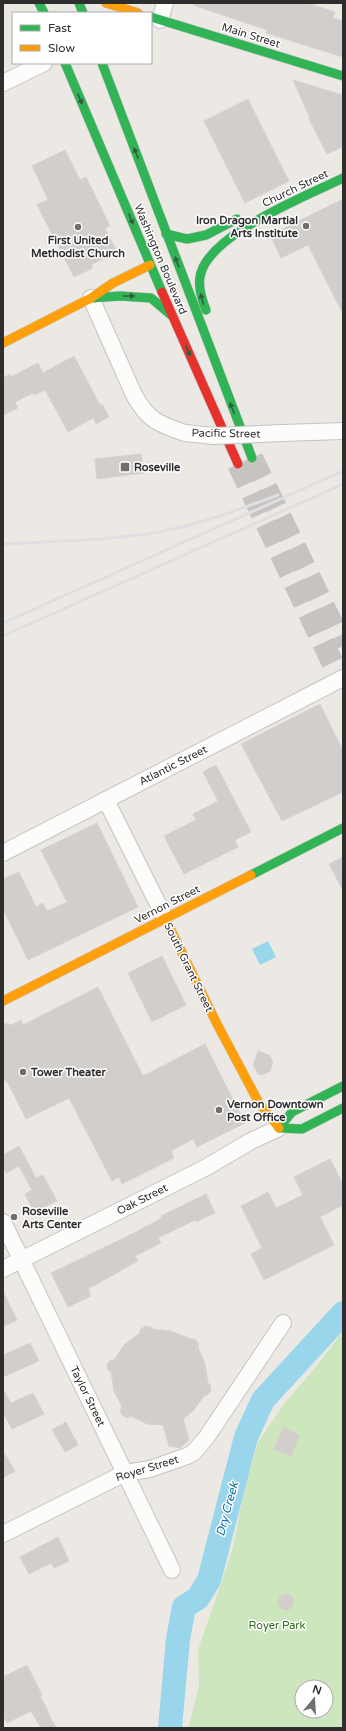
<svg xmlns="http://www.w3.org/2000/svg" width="346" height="1731" font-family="'Varela Round',sans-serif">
	<rect width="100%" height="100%" fill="#ece8e4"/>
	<path fill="#cee6be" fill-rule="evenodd" d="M343,1331V1728H188L199,1686L198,1650L233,1548L243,1495L258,1442L286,1401L315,1368ZM302,1687H326V1711H302Z"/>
	<polygon fill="#99d6ec" points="268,941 276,957 260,965 252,949"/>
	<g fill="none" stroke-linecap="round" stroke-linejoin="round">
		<polyline stroke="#99d6ec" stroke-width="24" points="170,1728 178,1639 184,1607 198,1598 209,1580 246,1437 263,1400 343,1313"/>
	</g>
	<g fill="#d1cecb" stroke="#d7d4d0">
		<polygon points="194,3 307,3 335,12 333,18 343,21 343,57 266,33 267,30 193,5"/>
		<polygon points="293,80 343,95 343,147 327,154 309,119 310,118"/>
		<polygon points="248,99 289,181 245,203 204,121"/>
		<polygon points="65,150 80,180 86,177 110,226 105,228 117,252 91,265 93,268 74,277 37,205 48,199 32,166"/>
		<polygon points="343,199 343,314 308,245 281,258 270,235"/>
		<polygon points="74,356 100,405 102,404 109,417 96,424 93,418 68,432 45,390 34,395 33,393 15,402 18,408 3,415 3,378 10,374 11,377 38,363 43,373"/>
		<polygon points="141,454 144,473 97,479 95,459"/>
		<polygon points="320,704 343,751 343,792 282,821 241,744"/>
		<polygon points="216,765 251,832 235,840 238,847 184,874 164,836 196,820 193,814 218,801 203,772"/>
		<polygon points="97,823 138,907 28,960 3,909 3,879 19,872 36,907 43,903 47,911 67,902 41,850"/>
		<polygon points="343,857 343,891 329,864"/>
		<polygon points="162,956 186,1005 152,1022 128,973"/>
		<polygon points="98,987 143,1076 205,1044 245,1123 197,1147 193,1139 171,1151 174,1158 122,1184 119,1177 112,1181 69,1098 26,1119 8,1083 3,1078 3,1023 11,1025 21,1020 23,1025"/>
		<polygon points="258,1051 269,1055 273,1062 270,1071 262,1075 258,1074 253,1065"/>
		<polygon points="19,1146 36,1178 43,1175 57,1201 34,1212 25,1194 32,1190 19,1166 6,1173 3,1167 3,1155"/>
		<polygon points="330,1159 343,1184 343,1205 320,1217 334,1245 264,1280 251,1254 262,1248 241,1206 268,1192 276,1208 303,1195 294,1177"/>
		<polygon points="206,1194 215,1213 196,1222 195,1220 158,1238 161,1243 135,1256 138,1261 88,1289 91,1296 68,1307 51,1273 130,1235 162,1218 161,1216"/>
		<polygon points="3,1291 17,1320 3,1327"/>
		<polygon points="145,1326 151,1327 153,1329 171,1331 188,1338 196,1340 199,1344 198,1347 205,1364 208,1383 210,1385 211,1391 207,1395 205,1395 193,1411 183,1419 189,1440 180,1448 169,1446 163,1425 147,1424 131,1416 128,1418 122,1415 120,1410 122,1407 114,1391 111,1372 108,1370 107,1365 110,1360 114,1360 125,1344 140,1333 140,1330"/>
		<polygon points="30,1343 39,1361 3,1377 3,1355"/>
		<polygon points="3,1389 11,1403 33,1393 44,1414 12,1429 3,1413"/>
		<polygon points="66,1422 78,1445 65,1452 52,1430"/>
		<polygon points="283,1427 300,1435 291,1456 274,1449"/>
		<polygon points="3,1451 15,1471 3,1478"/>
		<polygon points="58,1537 69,1561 54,1568 51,1563 29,1574 20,1557"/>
		<circle cx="286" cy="1602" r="8"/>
		<polygon points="27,1665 42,1695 40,1696 49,1713 48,1713 56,1728 41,1728 31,1711 7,1723 3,1715 3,1677"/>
	</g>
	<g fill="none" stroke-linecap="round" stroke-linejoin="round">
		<g stroke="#c6c3c0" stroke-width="22" stroke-dasharray="22 11" stroke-linecap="butt">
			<polyline points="252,458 343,646"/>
			<polyline points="238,464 343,685"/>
		</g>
		<defs>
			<g id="street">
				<polyline points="160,20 165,3"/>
				<polyline points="3,83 44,63"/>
				<path d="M91,298L134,395C148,420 158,424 185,433"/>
				<polyline points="282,433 343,431"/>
				<polyline points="106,800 165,918"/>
				<polyline points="3,853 343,678"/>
				<polyline points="3,1222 172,1570"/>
				<polyline points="3,1269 205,1168 251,1141 279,1128"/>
				<polyline points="3,1534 125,1473 150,1469 187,1456 194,1452 206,1438 283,1323"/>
			</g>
			<g id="fast">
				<polyline points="39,3 44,13"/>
				<polyline points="79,3 83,13"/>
				<polyline points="151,17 343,76"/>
				<polyline points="65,63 162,292"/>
				<polyline points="102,63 252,458"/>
				<polyline points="166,234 187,239 206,235 237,219"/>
				<polyline points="92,298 120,296 151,298 171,315"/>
				<path d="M206,310C202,300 198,288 200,277C206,235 307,196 343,178"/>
				<polyline points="251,875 343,828"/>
				<polyline points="279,1128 292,1112 343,1086"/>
				<polyline points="279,1128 302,1129 343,1108"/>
			</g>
			<g id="slow">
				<polyline points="106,3 138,13"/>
				<polyline points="3,343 91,298 113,283 150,265"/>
				<polyline points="165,918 217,1024 259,1103 279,1128"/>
				<polyline points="3,1001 251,875"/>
			</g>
			<polyline id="jam" points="162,292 238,464"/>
		</defs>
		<use href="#street" stroke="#c5c4c5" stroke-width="18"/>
		<use href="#fast" stroke="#c5c4c5" stroke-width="10"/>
		<use href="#slow" stroke="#c5c4c5" stroke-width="10"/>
		<use href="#jam" stroke="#c5c4c5" stroke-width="10"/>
		<use href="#street" stroke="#fcfcfb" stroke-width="16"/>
		<use href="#fast" stroke="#30b455" stroke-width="9"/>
		<use href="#slow" stroke="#ff9f0a" stroke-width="9"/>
		<use href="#jam" stroke="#e5322d" stroke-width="9"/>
		<g stroke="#dfdfe1" stroke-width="3">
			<path d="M3,544C56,541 112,541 164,531C203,523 241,509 278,495"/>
			<polyline points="3,623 343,471"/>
			<polyline points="3,636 343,484"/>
		</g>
		<defs>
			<polyline id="street-bridge" points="185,433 214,436 282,433"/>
		</defs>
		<use href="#street-bridge" stroke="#c5c4c5" stroke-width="18" stroke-linecap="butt"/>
		<use href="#street-bridge" stroke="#fcfcfb" stroke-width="16"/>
	</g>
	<defs><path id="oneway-solid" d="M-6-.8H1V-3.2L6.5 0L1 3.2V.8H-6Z"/></defs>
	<g fill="#2f5d3c">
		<use href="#oneway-solid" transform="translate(80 99) rotate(67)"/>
		<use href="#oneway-solid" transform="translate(136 153) rotate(-111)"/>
		<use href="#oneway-solid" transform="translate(131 219) rotate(68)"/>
		<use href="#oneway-solid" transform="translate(177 262) rotate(-110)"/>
		<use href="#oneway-solid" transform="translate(129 296)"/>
		<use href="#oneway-solid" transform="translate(202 299) rotate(-106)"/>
		<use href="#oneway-solid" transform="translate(188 351) rotate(66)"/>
		<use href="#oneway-solid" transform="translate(232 408) rotate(-112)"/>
	</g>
	<g fill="#706f6e" stroke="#fff" stroke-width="1.5">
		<circle cx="306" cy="226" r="4"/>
		<circle cx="78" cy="227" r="4"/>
		<rect x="120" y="462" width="10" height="10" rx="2"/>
		<circle cx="23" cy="1072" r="4"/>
		<circle cx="219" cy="1110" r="4"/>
		<circle cx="14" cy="1217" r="4"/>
	</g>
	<g text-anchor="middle" stroke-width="3" stroke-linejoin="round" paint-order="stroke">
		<g font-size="11" fill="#2e2e2e" stroke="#fff">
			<text transform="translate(251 35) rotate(17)" y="4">Main Street</text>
			<text transform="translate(295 188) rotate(-26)" y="4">Church Street</text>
			<text transform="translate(161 259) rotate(67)" y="4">Washington Boulevard</text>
			<text transform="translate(226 433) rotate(1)" y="4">Pacific Street</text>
			<text transform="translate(173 765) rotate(-27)" y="4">Atlantic Street</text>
			<text transform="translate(167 904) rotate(-27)" y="4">Vernon Street</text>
			<text transform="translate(189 967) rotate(64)" y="4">South Grant Street</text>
			<text transform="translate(142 1199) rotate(-27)" y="4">Oak Street</text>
			<text transform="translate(88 1396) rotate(64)" y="4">Taylor Street</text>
			<text transform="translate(147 1468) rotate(-17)" y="4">Royer Street</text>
		</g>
		<g font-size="11" font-weight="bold" fill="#2e2e2e" stroke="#fff" text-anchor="start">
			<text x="298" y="224" text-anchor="end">Iron Dragon Martial<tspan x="298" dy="13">Arts Institute</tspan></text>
			<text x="78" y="244" text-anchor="middle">First United<tspan x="78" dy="13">Methodist Church</tspan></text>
			<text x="134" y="471">Roseville</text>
			<text x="31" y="1076">Tower Theater</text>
			<text x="227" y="1108">Vernon Downtown<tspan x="227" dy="13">Post Office</tspan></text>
			<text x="22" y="1215">Roseville<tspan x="22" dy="13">Arts Center</tspan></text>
		</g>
		<g font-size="11" fill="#2c6e1b" stroke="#fff">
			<text x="277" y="1629">Royer Park</text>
		</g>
		<g font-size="12" font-style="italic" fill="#0d6fa3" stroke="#fff">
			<text transform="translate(227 1509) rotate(-75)" y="4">Dry Creek</text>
		</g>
	</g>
	<rect width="346" height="1731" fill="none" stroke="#2e2e2e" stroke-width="8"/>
	<rect x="12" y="12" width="140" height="52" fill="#ffffff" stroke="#ababab"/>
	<rect x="20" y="25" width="20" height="6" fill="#30b455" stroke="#ababab"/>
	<text x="48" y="32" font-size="12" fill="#2e2e2e">Fast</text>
	<rect x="20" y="45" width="20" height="6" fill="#ff9f0a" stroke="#ababab"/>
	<text x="48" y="52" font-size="12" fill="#2e2e2e">Slow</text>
	<g transform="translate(314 1699) rotate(18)"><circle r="19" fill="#ffffff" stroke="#ababab"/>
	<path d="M0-3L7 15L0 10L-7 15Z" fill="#706f6e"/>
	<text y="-6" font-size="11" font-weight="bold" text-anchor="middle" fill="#2e2e2e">N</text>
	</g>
</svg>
